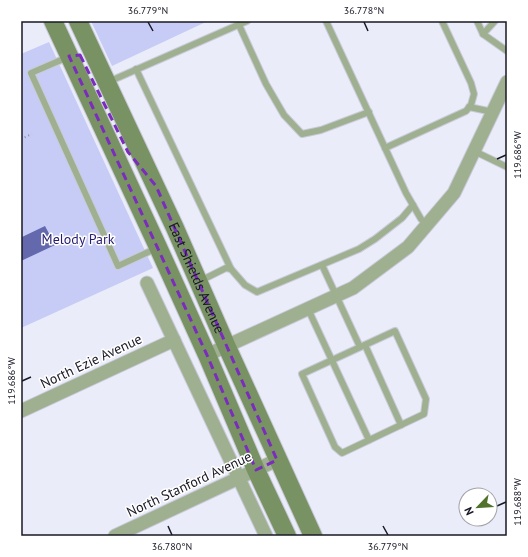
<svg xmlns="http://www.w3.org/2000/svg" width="528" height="557" font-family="'PT Sans',sans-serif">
	<rect width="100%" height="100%" fill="#ebecfa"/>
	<g fill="#c7ccf6">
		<polygon points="91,21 208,21 112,66"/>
		<polygon points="49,42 153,268 21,328 21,54"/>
	</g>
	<polygon fill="#6468ac" points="45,226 55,245 21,261 21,235 22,237"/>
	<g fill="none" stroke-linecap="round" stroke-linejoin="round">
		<defs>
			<g id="lane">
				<polyline points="326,21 406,193 421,219 427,225"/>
				<polyline points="477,21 483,34 507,51"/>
				<polyline points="239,25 266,84 284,115 302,134 321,130 369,112"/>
				<polyline points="483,34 495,21"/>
				<polyline points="68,57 31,73 118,266 157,248"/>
				<polyline points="136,69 231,269"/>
				<polyline points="108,82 247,21"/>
				<polyline points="469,107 493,112"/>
				<polyline points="385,148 466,111 471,105 474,94 471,83 442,21"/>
				<polyline points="474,151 507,167"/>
				<polyline points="322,265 360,347"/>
				<polyline points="200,281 226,268 231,269 245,285 257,292 359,249 375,239 402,218 413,205"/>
				<polyline points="308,309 369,440"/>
				<polygon points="395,331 426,399 424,414 342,453 335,447 302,374"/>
				<polyline points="365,345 401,425"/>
			</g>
			<g id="street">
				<polyline points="147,283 266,536"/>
				<polyline points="207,355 353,288 408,247 454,193 507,82"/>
				<polyline points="21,411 174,340"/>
				<polyline points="115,536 277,460"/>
			</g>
			<g id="secondary">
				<polyline points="53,21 158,247 207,355 256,470 287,536"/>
				<path id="s1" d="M78,21L175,228L227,347L313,536"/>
			</g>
		</defs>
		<use href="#lane" stroke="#c9cad8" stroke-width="8"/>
		<use href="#street" stroke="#c9cad8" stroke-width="15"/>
		<use href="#secondary" stroke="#c9cad8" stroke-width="20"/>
		<polyline stroke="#8d8e9c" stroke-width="2" stroke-dasharray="1 3" stroke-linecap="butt" points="21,139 32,134"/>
		<use href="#lane" stroke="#9fb091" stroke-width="6"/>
		<use href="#street" stroke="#9fb091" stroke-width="13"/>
		<use href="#secondary" stroke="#799264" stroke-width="18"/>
	</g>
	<path fill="none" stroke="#7b2cbf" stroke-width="3" stroke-dasharray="8 5" stroke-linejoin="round" d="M80,55L128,152L156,186L277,460L256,470L207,355L69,56Z"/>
	<path fill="none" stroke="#181925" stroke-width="1.5" d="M148,22L153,31M364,22L368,31M497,159L506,155M22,381L31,377M497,506L506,502M168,526L172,535M383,526L388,535"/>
	<g text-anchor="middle" stroke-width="3" stroke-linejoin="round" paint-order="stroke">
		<g font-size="14" fill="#261c70" stroke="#fff">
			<text x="78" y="244">Melody Park</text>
		</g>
		<g font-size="14" fill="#181925" stroke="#fff">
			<text dy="5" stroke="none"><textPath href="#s1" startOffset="283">East Shields Avenue</textPath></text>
			<text transform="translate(91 361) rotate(-25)" y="5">North Ezie Avenue</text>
			<text transform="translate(189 484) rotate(-25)" y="5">North Stanford Avenue</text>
		</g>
	</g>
	<rect width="528" height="557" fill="none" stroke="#ffffff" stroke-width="44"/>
	<g transform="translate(478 507) rotate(245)"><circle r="19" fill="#ffffff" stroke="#a3a3a8"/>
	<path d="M0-3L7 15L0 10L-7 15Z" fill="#50722b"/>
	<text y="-6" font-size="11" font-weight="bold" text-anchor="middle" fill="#181925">N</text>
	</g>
	<rect x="22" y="22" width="484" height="513" fill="none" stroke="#181925" stroke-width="1.5"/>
	<g font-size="10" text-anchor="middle" fill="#181925">
		<text x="148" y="14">36.779°N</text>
		<text x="364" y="14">36.778°N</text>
		<text transform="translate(517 155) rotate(-90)" y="4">119.686°W</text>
		<text transform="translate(11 381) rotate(-90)" y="4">119.686°W</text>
		<text transform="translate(517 502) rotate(-90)" y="4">119.688°W</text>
		<text x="172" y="550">36.780°N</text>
		<text x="388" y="550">36.779°N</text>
	</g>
</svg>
